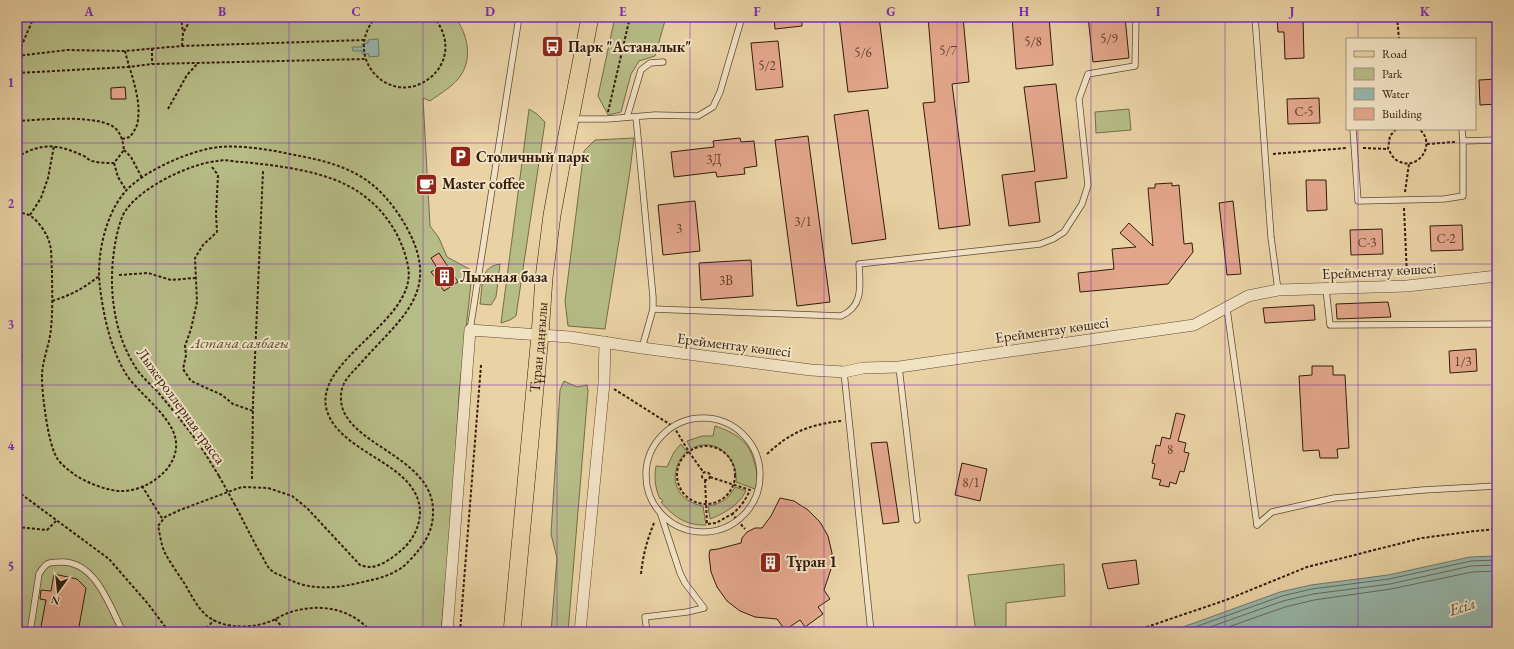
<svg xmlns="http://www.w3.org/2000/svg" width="1514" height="649" font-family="'EB Garamond',serif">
	<rect width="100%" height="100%" fill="#e9d2a4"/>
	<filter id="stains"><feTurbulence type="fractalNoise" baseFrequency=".005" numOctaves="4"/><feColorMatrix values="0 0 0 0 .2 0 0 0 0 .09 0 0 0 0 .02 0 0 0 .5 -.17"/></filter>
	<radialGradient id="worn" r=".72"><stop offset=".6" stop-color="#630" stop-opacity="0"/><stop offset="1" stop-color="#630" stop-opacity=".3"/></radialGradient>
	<g fill="#b6bc86" stroke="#756c49">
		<path d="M17,17H455C467,33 473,57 461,75C454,86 441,93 430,101L423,98L430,226L439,238L447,257L471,270V283L459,393L453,504L441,632H17Z"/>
		<polygon points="615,17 666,17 655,56 639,61 631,74 621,112 608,115 598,96"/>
		<polygon points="529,109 537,114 545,122 516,316 510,320 501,323"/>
		<polygon points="1129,109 1131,130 1096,133 1095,112"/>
		<polygon points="634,138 630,171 605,329 568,326 565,301 584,151 595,140"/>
		<path d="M500,264L496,297L491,305L480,304C483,286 479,267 500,264Z"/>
		<polygon points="564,381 577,387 587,385 588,391 568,632 551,632 557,558 551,534 560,390"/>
		<path d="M715,426C734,432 749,441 754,461C757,471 758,479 755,489L736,482C739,458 714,435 691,449L687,441L702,436H713Z"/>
		<path d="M681,444L687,452C681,456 679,461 677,467C670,487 684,503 703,506L706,525C686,526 673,516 661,502L663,501L661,498L660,499C655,488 654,478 656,466L667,467L674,452Z"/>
		<path d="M735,487L746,491C738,506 725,513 710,519L708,506C722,504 729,498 735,487Z"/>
		<polygon points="1064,564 1065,596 1006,603 1006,632 976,632 968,575"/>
	</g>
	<g fill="#97b7ab" stroke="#6f796b">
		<polygon points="378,39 379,56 369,57 369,54 362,54 362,51 353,51 352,47 362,47 362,44 368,43 368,40"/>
		<polygon points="1497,556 1497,632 1169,632 1280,592 1311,585 1388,575 1470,557"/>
	</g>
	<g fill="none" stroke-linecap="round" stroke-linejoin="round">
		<g stroke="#66695c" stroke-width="1">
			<polyline points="1181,632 1282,596 1312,589 1389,579 1471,561 1497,560"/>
			<polyline points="1196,632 1283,601 1313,594 1390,584 1471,566 1497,565"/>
			<polyline points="1214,632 1285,607 1314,600 1391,589 1472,572 1497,571"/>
		</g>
	</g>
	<g fill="#e2a68a" stroke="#341b0c">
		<polygon points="774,17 802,17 802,26 775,29"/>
		<polygon points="839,17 879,17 888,88 848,92"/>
		<polygon points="928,17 963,17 969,82 952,84 970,225 939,229 923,103 935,102"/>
		<polygon points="1012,17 1049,17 1053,65 1016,69"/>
		<polygon points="1088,17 1125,17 1129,58 1093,62"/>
		<polygon points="1286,17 1303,17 1304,58 1285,59 1284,32 1278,32 1277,18"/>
		<polygon points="778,41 783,87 756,90 751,43"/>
		<polygon points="1497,79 1497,104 1480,105 1479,80"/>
		<polygon points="1056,84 1067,178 1035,182 1040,222 1009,226 1002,175 1035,171 1024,87"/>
		<polygon points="125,87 126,99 111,99 111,88"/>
		<polygon points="1319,98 1320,123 1288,124 1287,99"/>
		<polygon points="868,110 886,239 852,244 834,115"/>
		<polygon points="808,136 830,302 797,306 775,140"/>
		<polygon points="740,138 741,142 754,141 757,166 744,168 745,174 717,177 716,172 674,177 671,152 714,147 713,141"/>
		<polygon points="1306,180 1326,180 1327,210 1307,211"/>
		<polygon points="1172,183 1172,186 1179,185 1184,244 1192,243 1193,252 1168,284 1080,292 1078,273 1114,269 1112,249 1136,247 1120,233 1129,223 1153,246 1148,188 1155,188 1155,184"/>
		<polygon points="695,201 700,251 663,255 658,205"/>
		<polygon points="1233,201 1241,274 1227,275 1219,203"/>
		<polygon points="1462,225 1463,250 1431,251 1430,226"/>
		<polygon points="1382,229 1383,254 1351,255 1350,230"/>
		<polygon points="439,253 458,282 444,291 431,272 437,268 431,258"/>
		<polygon points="751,260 753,296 701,300 699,263"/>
		<polygon points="1388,302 1391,317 1337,319 1336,304"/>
		<polygon points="1314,305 1315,320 1265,323 1263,308"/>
		<polygon points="1476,349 1477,371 1450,373 1449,351"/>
		<polygon points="1312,366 1333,366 1333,375 1345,375 1349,448 1337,449 1338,458 1320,458 1319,450 1303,451 1299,376 1312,375"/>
		<polygon points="1176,413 1185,415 1178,441 1186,443 1184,452 1189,453 1184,472 1180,471 1176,484 1170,482 1169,487 1159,485 1161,480 1152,478 1155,464 1152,463 1156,445 1160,446 1162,437 1170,439"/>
		<polygon points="887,442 899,522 883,524 871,443"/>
		<polygon points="962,463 987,469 980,501 955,495"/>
		<polygon points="780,498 794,501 808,510 820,522 828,536 832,553 831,569 824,590 830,599 818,607 823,614 805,627 800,620 785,630 777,619 755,617 740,611 727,601 717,587 711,572 709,555 710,550 718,549 741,543 742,538 747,532 755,528 762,528 771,516"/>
		<polygon points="1136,560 1139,584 1108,589 1102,564"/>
		<polygon points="54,574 77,579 86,588 78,632 40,632 46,600 40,599 41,590 51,591"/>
	</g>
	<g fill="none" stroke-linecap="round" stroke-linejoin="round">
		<defs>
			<g id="lane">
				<polyline points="1255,17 1271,237 1278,290"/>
				<polyline points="627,117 641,70 650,63 663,62"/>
				<polyline points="636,117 653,297 653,309 642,348"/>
				<polyline points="572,119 607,119 655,115 698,116 713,107 720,92 742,17"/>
				<polyline points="1353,129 1358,201 1444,199 1463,196 1463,141 1462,129"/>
				<polyline points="1463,141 1497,140"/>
				<polyline points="1326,289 1330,325 1497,324"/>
				<path d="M653,309L841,316C864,306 860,285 859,264L1040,244L1053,239L1064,232L1082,204L1088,185L1079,99L1088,74L1135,66L1136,17"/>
				<polyline points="1227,309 1257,525"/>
				<polyline points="470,330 519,17"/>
				<polyline points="899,367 917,520"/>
				<polyline points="844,372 871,632"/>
				<circle cx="703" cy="475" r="57"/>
				<polyline points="1257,525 1272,512 1334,498 1423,490 1497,486"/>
				<path d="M30,632L39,574C46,562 49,562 62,562C95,562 109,604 121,628L125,632"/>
				<polyline points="647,632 645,617 687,612 704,608 685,583 680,573 661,515"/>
			</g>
			<g id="street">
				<polyline points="447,632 470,330 570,337 642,348 811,370 844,372 863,368 899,367 1194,325 1248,296 1278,290 1407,286 1497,276"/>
				<polyline points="580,632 604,383 605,342"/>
			</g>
			<g id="primary">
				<path id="s1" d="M512,632L540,335L544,278L552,215L561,166L590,17"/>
			</g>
		</defs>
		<use href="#lane" stroke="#614932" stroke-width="7"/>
		<use href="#street" stroke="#614932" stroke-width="12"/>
		<use href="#primary" stroke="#341b0c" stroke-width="18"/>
		<g stroke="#341b0c" stroke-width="2" stroke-dasharray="3 2" stroke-linecap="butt">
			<polyline points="181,17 183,32"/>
			<path d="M376,17C340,58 392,110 431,77C439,70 443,63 445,53C447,40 442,26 433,17"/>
			<polyline points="1397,17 1399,39"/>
			<polyline points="182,46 183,33 192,17"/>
			<polyline points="152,48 152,64"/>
			<polyline points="17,56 67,50 125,51 182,46 364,40"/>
			<polyline points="17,56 34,17"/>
			<polyline points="17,73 128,67 152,64 366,59"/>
			<polyline points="168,109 187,75 198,63"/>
			<polyline points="608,112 630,17"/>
			<path d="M17,121C38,120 103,113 117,130C122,136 123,143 124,150L114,163C107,163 99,163 92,161C89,160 87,158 84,156C57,144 43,142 17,157"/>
			<path d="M1396,129L1390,136L1388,149C1391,153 1393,159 1398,161C1419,172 1437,143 1419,129"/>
			<path d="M122,139L130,137C134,131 138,126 138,119C141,97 130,72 125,51"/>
			<polyline points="1427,144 1455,142"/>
			<polyline points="1363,148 1388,149"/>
			<polyline points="124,150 131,157 142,178"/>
			<polyline points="1273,154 1347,148"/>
			<polyline points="114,163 118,177 126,190"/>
			<polyline points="212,167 218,175 216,214 217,232 203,245 195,258 197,302 191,329 185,346 186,355 183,369 191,381 222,395 233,404 253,411"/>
			<polyline points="1405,192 1409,164"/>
			<polyline points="1404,208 1407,276"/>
			<path d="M17,212C23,213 28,214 32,217C40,223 48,235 50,245C52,252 51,262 52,270C52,289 53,309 51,328C50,344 42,360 42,377C42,395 48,444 57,458C60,464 70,471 75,475C88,483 107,491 122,491C145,491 174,472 176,448C179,420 139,395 126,374C111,350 103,314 100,287C96,257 105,216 124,193C142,171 193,149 220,147C245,145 271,150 295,155C316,159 339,164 358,175C379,186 397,209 408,230C442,294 398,320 360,364C350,375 340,383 341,399C342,444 431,455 433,509C434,530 425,544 410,560C405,565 404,567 398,570C388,576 377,579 367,581C339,588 312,592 286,578C281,575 275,574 271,570C267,567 265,561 262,556C252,539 244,522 235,505"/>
			<polyline points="30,215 41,198 48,178 54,146"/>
			<polyline points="119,275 148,273 171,280 195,278"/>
			<path d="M52,301C71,295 83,289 99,276"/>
			<path d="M17,335C21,348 25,362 17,374"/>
			<polyline points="614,389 674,427 689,452 704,473"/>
			<circle cx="706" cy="475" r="29"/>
			<path d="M767,454C791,432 808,425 841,421"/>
			<circle cx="706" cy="476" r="4"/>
			<path d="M219,476C209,460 199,443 187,428C177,415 167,403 157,391C150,384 141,376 136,368C110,328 107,275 118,230C120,223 122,215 126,210C142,187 189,164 217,161C225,159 235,162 243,162C280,166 329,171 360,193C385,210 402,236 408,266C419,321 311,360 327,411C341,455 420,463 420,513C419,530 411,543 398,553C391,559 379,567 370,567C367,567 363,566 360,565L307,508L292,496L268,488L242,487L236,489L180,510L165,517L158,526C160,534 161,545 165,553C171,564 179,575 186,586C192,597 198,608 207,616C224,629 252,629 271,621C278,618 284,614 291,612C320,603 351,608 371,632"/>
			<path d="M710,477L750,490C746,499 741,507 732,514"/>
			<polyline points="252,479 253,403 263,171"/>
			<polyline points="705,480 707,524 716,523 732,514 745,529"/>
			<polyline points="142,486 163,520"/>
			<polyline points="17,491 109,559 149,605 169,632"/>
			<polyline points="17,527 47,530 57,520"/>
			<path d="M641,574C643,555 647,540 654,523"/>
			<polyline points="275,619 287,632"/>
			<polyline points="203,632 214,620"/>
			<polyline points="460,632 481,365"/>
			<polyline points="1132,632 1226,600 1307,567 1422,538 1475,531 1497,529"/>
		</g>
		<use href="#lane" stroke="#f1e2c4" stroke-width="5.5"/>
		<use href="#street" stroke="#f1e2c4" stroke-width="11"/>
		<use href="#primary" stroke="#e9d2a4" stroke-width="17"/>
		<polyline stroke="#341b0c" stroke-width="2" stroke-dasharray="3 2" stroke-linecap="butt" points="219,476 235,505"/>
	</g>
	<path fill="none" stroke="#7b2cbf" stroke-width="1" stroke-opacity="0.55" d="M156,17V632M289,17V632M423,17V632M557,17V632M690,17V632M824,17V632M957,17V632M1091,17V632M1225,17V632M1358,17V39M1358,129V632M17,143H1497M17,264H1497M17,385H1497M17,506H1497"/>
	<defs>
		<symbol id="bus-square" viewBox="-11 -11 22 22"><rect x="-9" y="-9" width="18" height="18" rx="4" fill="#8f2418" stroke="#f1e2c4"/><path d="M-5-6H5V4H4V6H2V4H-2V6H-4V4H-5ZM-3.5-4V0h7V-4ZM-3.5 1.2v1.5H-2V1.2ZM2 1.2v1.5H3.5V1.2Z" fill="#fff"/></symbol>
		<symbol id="parking-square" viewBox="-11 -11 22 22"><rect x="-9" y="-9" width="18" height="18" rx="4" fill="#8f2418" stroke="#f1e2c4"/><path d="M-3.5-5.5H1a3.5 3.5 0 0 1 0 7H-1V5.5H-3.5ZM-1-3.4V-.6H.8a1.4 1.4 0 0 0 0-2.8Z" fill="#fff"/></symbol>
		<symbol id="cafe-square" viewBox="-11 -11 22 22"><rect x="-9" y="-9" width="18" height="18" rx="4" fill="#8f2418" stroke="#f1e2c4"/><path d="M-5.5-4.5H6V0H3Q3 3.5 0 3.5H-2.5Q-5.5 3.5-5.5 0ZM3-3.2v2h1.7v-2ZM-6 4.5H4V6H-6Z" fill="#fff"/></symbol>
		<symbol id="building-square" viewBox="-11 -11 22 22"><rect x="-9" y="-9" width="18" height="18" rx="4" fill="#8f2418" stroke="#f1e2c4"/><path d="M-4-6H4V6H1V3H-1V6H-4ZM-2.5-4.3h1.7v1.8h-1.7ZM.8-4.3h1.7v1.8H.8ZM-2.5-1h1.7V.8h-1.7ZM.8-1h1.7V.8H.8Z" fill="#fff"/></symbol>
	</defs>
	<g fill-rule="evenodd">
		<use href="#bus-square" x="540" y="34" width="25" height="25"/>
		<use href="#parking-square" x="448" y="144" width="25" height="25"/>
		<use href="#cafe-square" x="414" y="172" width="25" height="25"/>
		<use href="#building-square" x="432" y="264" width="25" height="25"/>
		<use href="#building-square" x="758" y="550" width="25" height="25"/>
	</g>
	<g text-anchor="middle" stroke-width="4" stroke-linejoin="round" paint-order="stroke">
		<g font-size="13" fill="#603e2c">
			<text x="1109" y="43">5/9</text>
			<text x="1033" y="46">5/8</text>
			<text x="948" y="55">5/7</text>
			<text x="863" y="57">5/6</text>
			<text x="767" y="70">5/2</text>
			<text x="1304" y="116">C-5</text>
			<text x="714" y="164">3Д</text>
			<text x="803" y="226">3/1</text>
			<text x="679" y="233">3</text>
			<text x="1446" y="243">C-2</text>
			<text x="1367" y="247">C-3</text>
			<text x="726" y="285">3В</text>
			<text x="1463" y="366">1/3</text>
			<text x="1170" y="454">8</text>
			<text x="971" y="487">8/1</text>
		</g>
		<g font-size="15" font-weight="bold" fill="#341b0c" stroke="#f1e2c4" text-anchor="start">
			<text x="568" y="52">Парк "Астаналык"</text>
			<text x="476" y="162">Столичный парк</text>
			<text x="442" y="189">Master coffee</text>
			<text x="460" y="282">Лыжная база</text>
			<text x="786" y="567">Тұран 1</text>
		</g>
		<g font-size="15" fill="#341b0c" stroke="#f1e2c4">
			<text transform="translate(1379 271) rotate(-3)" y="5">Ерейментау көшесі</text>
			<text transform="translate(1052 330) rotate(-8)" y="5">Ерейментау көшесі</text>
			<text transform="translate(734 345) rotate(7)" y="5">Ерейментау көшесі</text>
			<text dy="5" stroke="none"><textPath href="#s1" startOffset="286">Тұран даңғылы</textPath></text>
			<text transform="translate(181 406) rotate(54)" y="5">Лыжероллерная трасса</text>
		</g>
		<g font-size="15" font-style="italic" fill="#5b4b31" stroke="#f1e2c4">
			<text x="240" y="348">Астана саябағы</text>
		</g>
		<g font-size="16" font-style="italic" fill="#524a3c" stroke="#f1e2c4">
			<text transform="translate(1462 606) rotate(-18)" y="6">Есіл</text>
		</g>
	</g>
	<rect width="1514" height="649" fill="none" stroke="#e9d2a4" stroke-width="44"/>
	<rect x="1346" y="38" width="130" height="92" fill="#f1e2c4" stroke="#a5927a"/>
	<rect x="1354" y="51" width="20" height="6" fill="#e9d2a4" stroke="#a5927a"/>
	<text x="1382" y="58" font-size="12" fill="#341b0c">Road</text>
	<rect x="1354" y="68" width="20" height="12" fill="#b6bc86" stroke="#a5927a"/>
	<text x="1382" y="78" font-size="12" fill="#341b0c">Park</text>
	<rect x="1354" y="88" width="20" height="12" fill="#97b7ab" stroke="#a5927a"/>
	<text x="1382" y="98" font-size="12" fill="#341b0c">Water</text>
	<rect x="1354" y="108" width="20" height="12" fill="#e2a68a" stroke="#a5927a"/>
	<text x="1382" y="118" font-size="12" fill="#341b0c">Building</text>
	<g transform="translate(58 591) rotate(195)" stroke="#f1e2c4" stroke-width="3" paint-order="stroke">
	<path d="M0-3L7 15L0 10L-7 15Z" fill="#341b0c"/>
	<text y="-6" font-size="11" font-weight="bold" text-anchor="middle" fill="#341b0c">N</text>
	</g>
	<rect x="22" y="22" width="1470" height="605" fill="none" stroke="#7b2cbf" stroke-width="1.5"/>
	<g font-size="13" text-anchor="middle" font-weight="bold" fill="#7b2cbf">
		<text x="89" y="16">A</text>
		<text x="222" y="16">B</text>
		<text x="356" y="16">C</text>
		<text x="490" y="16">D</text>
		<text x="623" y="16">E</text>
		<text x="757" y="16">F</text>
		<text x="891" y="16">G</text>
		<text x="1024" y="16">H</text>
		<text x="1158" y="16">I</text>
		<text x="1292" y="16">J</text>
		<text x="1425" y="16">K</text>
		<text x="11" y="87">1</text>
		<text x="11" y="208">2</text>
		<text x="11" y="329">3</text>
		<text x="11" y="450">4</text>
		<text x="11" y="571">5</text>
	</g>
	<rect width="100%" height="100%" filter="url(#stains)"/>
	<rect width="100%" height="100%" fill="url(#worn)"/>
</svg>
